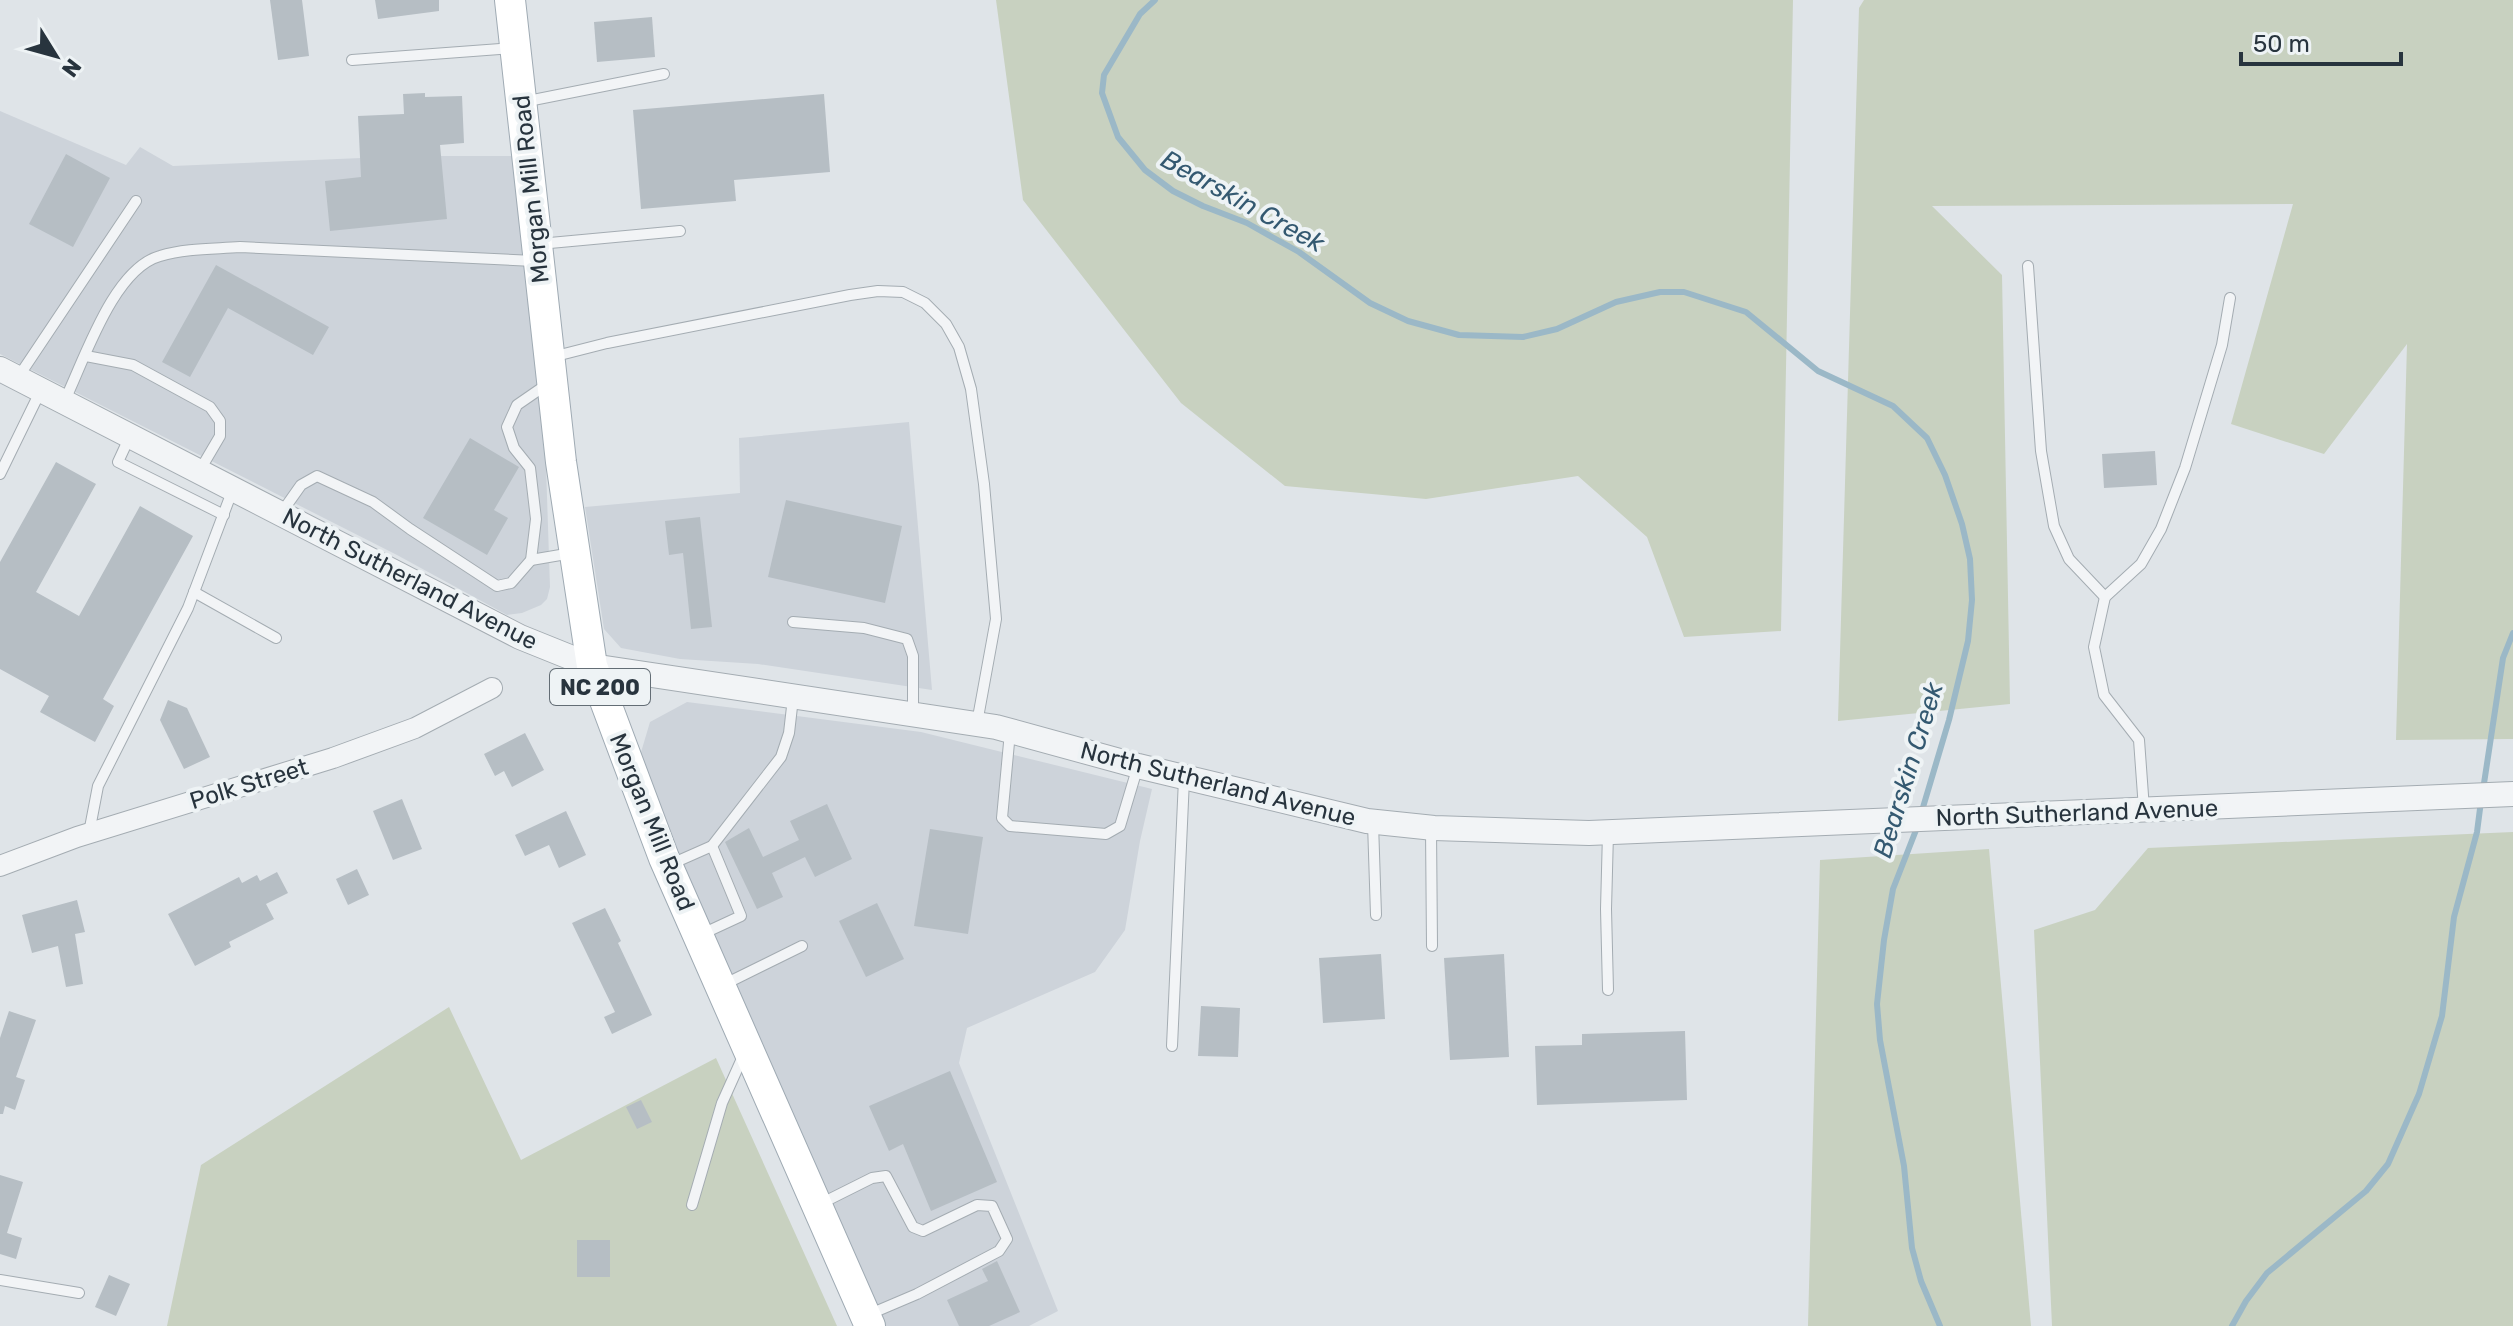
<svg xmlns="http://www.w3.org/2000/svg" width="2513" height="1326" font-family="Rubik,sans-serif">
	<rect width="100%" height="100%" fill="#dfe4e8"/>
	<g fill="#cdd3da">
		<polygon points="0,111 126,165 140,147 173,166 409,156 513,156 546,466 550,587 547,599 541,605 522,613 507,615 397,555 0,354"/>
		<polygon points="909,422 932,690 758,664 680,659 621,648 604,629 585,507 740,493 739,438"/>
		<polygon points="687,702 921,732 1152,789 1140,841 1125,930 1095,972 967,1028 959,1063 1058,1311 1029,1326 886,1326 721,960 639,759 650,722"/>
	</g>
	<g fill="#c8d1c0">
		<polygon points="996,0 1793,0 1781,631 1684,637 1647,537 1578,476 1426,499 1285,486 1181,403 1023,200"/>
		<polygon points="1864,0 2513,0 2513,739 2396,740 2407,344 2324,454 2231,424 2293,204 1932,206 2002,275 2010,704 1838,721 1859,8"/>
		<polygon points="2513,832 2513,1326 2052,1326 2034,930 2095,910 2148,848"/>
		<polygon points="1989,849 2031,1326 1808,1326 1820,860"/>
		<polygon points="449,1007 521,1160 716,1058 837,1326 167,1326 201,1165"/>
	</g>
	<g fill="none" stroke-linecap="round" stroke-linejoin="round">
		<g stroke="#9bb8c7" stroke-width="6">
			<polyline points="1155,0 1140,14 1104,75 1102,93 1118,137 1145,170 1173,191 1203,206 1247,223 1299,252 1370,303 1408,321 1459,335 1523,337 1557,329 1616,302 1660,292 1684,292 1746,312 1818,371 1893,406 1927,438 1945,475 1962,524 1970,559 1972,600 1968,641 1949,720 1921,814"/>
			<polyline points="2483,790 2503,658 2513,633"/>
			<polyline points="1918,825 1893,889 1884,940 1877,1004 1880,1040 1904,1166 1912,1248 1921,1281 1940,1326"/>
			<polyline points="2232,1326 2246,1301 2267,1273 2366,1191 2388,1164 2419,1094 2442,1016 2454,917 2477,832 2481,801"/>
		</g>
	</g>
	<g fill="#b6bec4">
		<polygon points="270,0 302,0 309,56 278,60"/>
		<polygon points="375,0 439,0 439,11 378,19"/>
		<polygon points="652,17 655,57 597,62 594,22"/>
		<polygon points="425,93 425,97 462,96 464,143 440,145 447,219 330,231 325,181 361,177 358,116 404,114 403,94"/>
		<polygon points="824,94 830,172 734,180 736,201 641,209 633,110"/>
		<polygon points="66,154 110,178 73,247 29,224"/>
		<polygon points="216,265 329,327 313,355 228,308 190,377 162,362"/>
		<polygon points="470,438 519,467 494,510 508,518 487,555 423,518"/>
		<polygon points="2155,451 2157,485 2104,488 2102,454"/>
		<polygon points="56,462 96,484 36,592 79,616 140,506 193,536 103,699 114,706 95,742 40,712 49,696 0,669 0,562"/>
		<polygon points="786,500 902,526 885,603 768,577"/>
		<polygon points="700,517 712,627 691,629 683,553 669,555 665,521"/>
		<polygon points="168,700 187,708 210,757 184,769 160,720"/>
		<polygon points="525,733 544,770 512,787 504,771 495,776 484,754"/>
		<polygon points="402,799 422,849 393,860 373,811"/>
		<polygon points="827,804 852,859 815,877 805,857 772,873 783,897 757,909 725,842 749,828 763,857 799,840 790,821"/>
		<polygon points="566,811 586,855 559,868 549,845 525,856 515,835"/>
		<polygon points="930,829 983,837 968,934 914,926"/>
		<polygon points="357,869 369,895 348,905 336,879"/>
		<polygon points="277,872 288,893 266,904 274,919 229,942 231,947 195,966 168,914 239,877 242,883 257,875 260,881"/>
		<polygon points="77,900 85,932 75,934 83,984 66,987 58,946 32,953 22,915"/>
		<polygon points="877,903 904,959 866,977 839,921"/>
		<polygon points="605,908 621,941 618,943 652,1015 612,1034 604,1017 615,1012 572,923"/>
		<polygon points="1381,954 1385,1019 1323,1023 1319,958"/>
		<polygon points="1504,954 1509,1057 1450,1060 1444,958"/>
		<polygon points="1201,1006 1240,1008 1238,1057 1198,1056"/>
		<polygon points="9,1011 36,1020 16,1077 25,1080 15,1110 5,1106 3,1114 0,1114 0,1038"/>
		<polygon points="1685,1031 1687,1100 1537,1105 1535,1046 1582,1045 1582,1034"/>
		<polygon points="950,1071 997,1182 931,1211 903,1144 889,1151 869,1106"/>
		<polygon points="641,1100 652,1122 637,1129 626,1107"/>
		<polygon points="0,1175 23,1182 7,1233 22,1238 16,1259 0,1254"/>
		<rect x="577" y="1240" width="33" height="37"/>
		<polygon points="997,1261 1020,1312 989,1326 959,1326 947,1300 988,1281 982,1269"/>
		<polygon points="109,1275 130,1284 116,1316 95,1307"/>
	</g>
	<g fill="none" stroke-linecap="round" stroke-linejoin="round">
		<defs>
			<g id="service">
				<polyline points="352,60 513,48"/>
				<polyline points="523,102 664,74"/>
				<polyline points="539,244 680,231"/>
				<polyline points="2028,266 2041,451 2054,526 2069,559 2105,597"/>
				<polyline points="86,356 133,365 210,407 220,421 220,436 200,470"/>
				<polyline points="552,357 607,343 850,295 878,291 903,292 925,303 946,324 959,347 971,389 984,484 996,619 977,723"/>
				<polyline points="19,376 136,201"/>
				<path d="M64,402C84,361 113,269 160,256C186,248 214,249 240,247L534,261"/>
				<polyline points="130,436 118,462 224,515"/>
				<polyline points="0,474 41,390"/>
				<polyline points="282,512 301,485 317,476 373,502 410,529 497,586 511,583 531,560 536,519 530,468 514,448 507,427 517,405 546,385"/>
				<polyline points="531,560 572,553"/>
				<polyline points="194,592 276,638"/>
				<polyline points="793,622 864,628 907,639 913,656 913,714"/>
				<polyline points="1010,732 1002,818 1010,826 1106,834 1120,826 1138,766"/>
				<polyline points="2144,809 2139,740 2104,695 2094,647 2105,597 2141,564 2161,529 2185,468 2222,345 2230,298"/>
				<polyline points="1373,823 1376,915"/>
				<polyline points="1431,829 1432,946"/>
				<polyline points="89,833 98,786 188,608 233,489"/>
				<polyline points="669,865 712,846 781,757 789,733 793,698"/>
				<polyline points="700,935 741,916 712,846"/>
				<polyline points="725,984 802,946"/>
				<polyline points="1608,990 1606,909 1608,833"/>
				<polyline points="1172,1046 1184,779"/>
				<polyline points="692,1205 722,1103 744,1054"/>
				<polyline points="818,1205 872,1178 886,1176 913,1227 923,1231 977,1205 992,1206 1007,1239 999,1251 917,1294 870,1314"/>
				<polyline points="0,1280 79,1293"/>
			</g>
			<polyline id="minor" points="0,866 77,837 333,758 415,728 492,688"/>
			<polyline id="tertiary" points="0,369 520,637 592,666 996,727 1138,766 1367,821 1434,828 1589,833 2513,794"/>
			<polyline id="primary" points="510,0 561,462 592,666 664,858 870,1326"/>
		</defs>
		<use href="#service" stroke="#a4acb2" stroke-width="12"/>
		<use href="#minor" stroke="#a4acb2" stroke-width="22"/>
		<use href="#tertiary" stroke="#a4acb2" stroke-width="26"/>
		<use href="#primary" stroke="#9faab3" stroke-width="32"/>
		<use href="#service" stroke="#f2f4f6" stroke-width="10"/>
		<use href="#minor" stroke="#f2f4f6" stroke-width="20"/>
		<use href="#tertiary" stroke="#f2f4f6" stroke-width="24"/>
		<use href="#primary" stroke="#fff" stroke-width="30"/>
	</g>
	<g text-anchor="middle" stroke-width="8" stroke-linejoin="round" paint-order="stroke">
		<rect fill="#eef3f5" stroke="#636d75" stroke-width="2" x="550" y="669" width="100" height="36" rx="6"/>
		<g font-size="22" font-weight="bold" fill="#28343e">
			<text x="600" y="695">NC 200</text>
		</g>
		<g font-size="24" fill="#28343e" stroke="#eef3f5">
			<text transform="translate(531 189) rotate(-96)" y="8">Morgan Mill Road</text>
			<text transform="translate(410 579) rotate(27)" y="8">North Sutherland Avenue</text>
			<text transform="translate(249 784) rotate(-17)" y="8">Polk Street</text>
			<text transform="translate(1218 784) rotate(14)" y="8">North Sutherland Avenue</text>
			<text transform="translate(2077 813) rotate(-2)" y="8">North Sutherland Avenue</text>
			<text transform="translate(652 822) rotate(68)" y="8">Morgan Mill Road</text>
		</g>
		<g font-size="26" font-style="italic" fill="#345971" stroke="#eef3f5">
			<text transform="translate(1243 201) rotate(29)" y="9">Bearskin Creek</text>
			<text transform="translate(1908 770) rotate(-73)" y="9">Bearskin Creek</text>
		</g>
	</g>
	<g transform="translate(56 56) rotate(127)" stroke="#eef3f5" stroke-width="6" paint-order="stroke">
	<path d="M0-6L14 30L0 20L-14 30Z" fill="#28343e"/>
	<text y="-12" font-size="22" font-weight="bold" text-anchor="middle" fill="#28343e">N</text>
	</g>
	<path d="M2241 52v12h160v-12" fill="none" stroke="#28343e" stroke-width="4"/>
	<text x="2253" y="52" font-size="24" fill="#28343e" stroke="#eef3f5" stroke-width="6" paint-order="stroke">50 m</text>
</svg>
